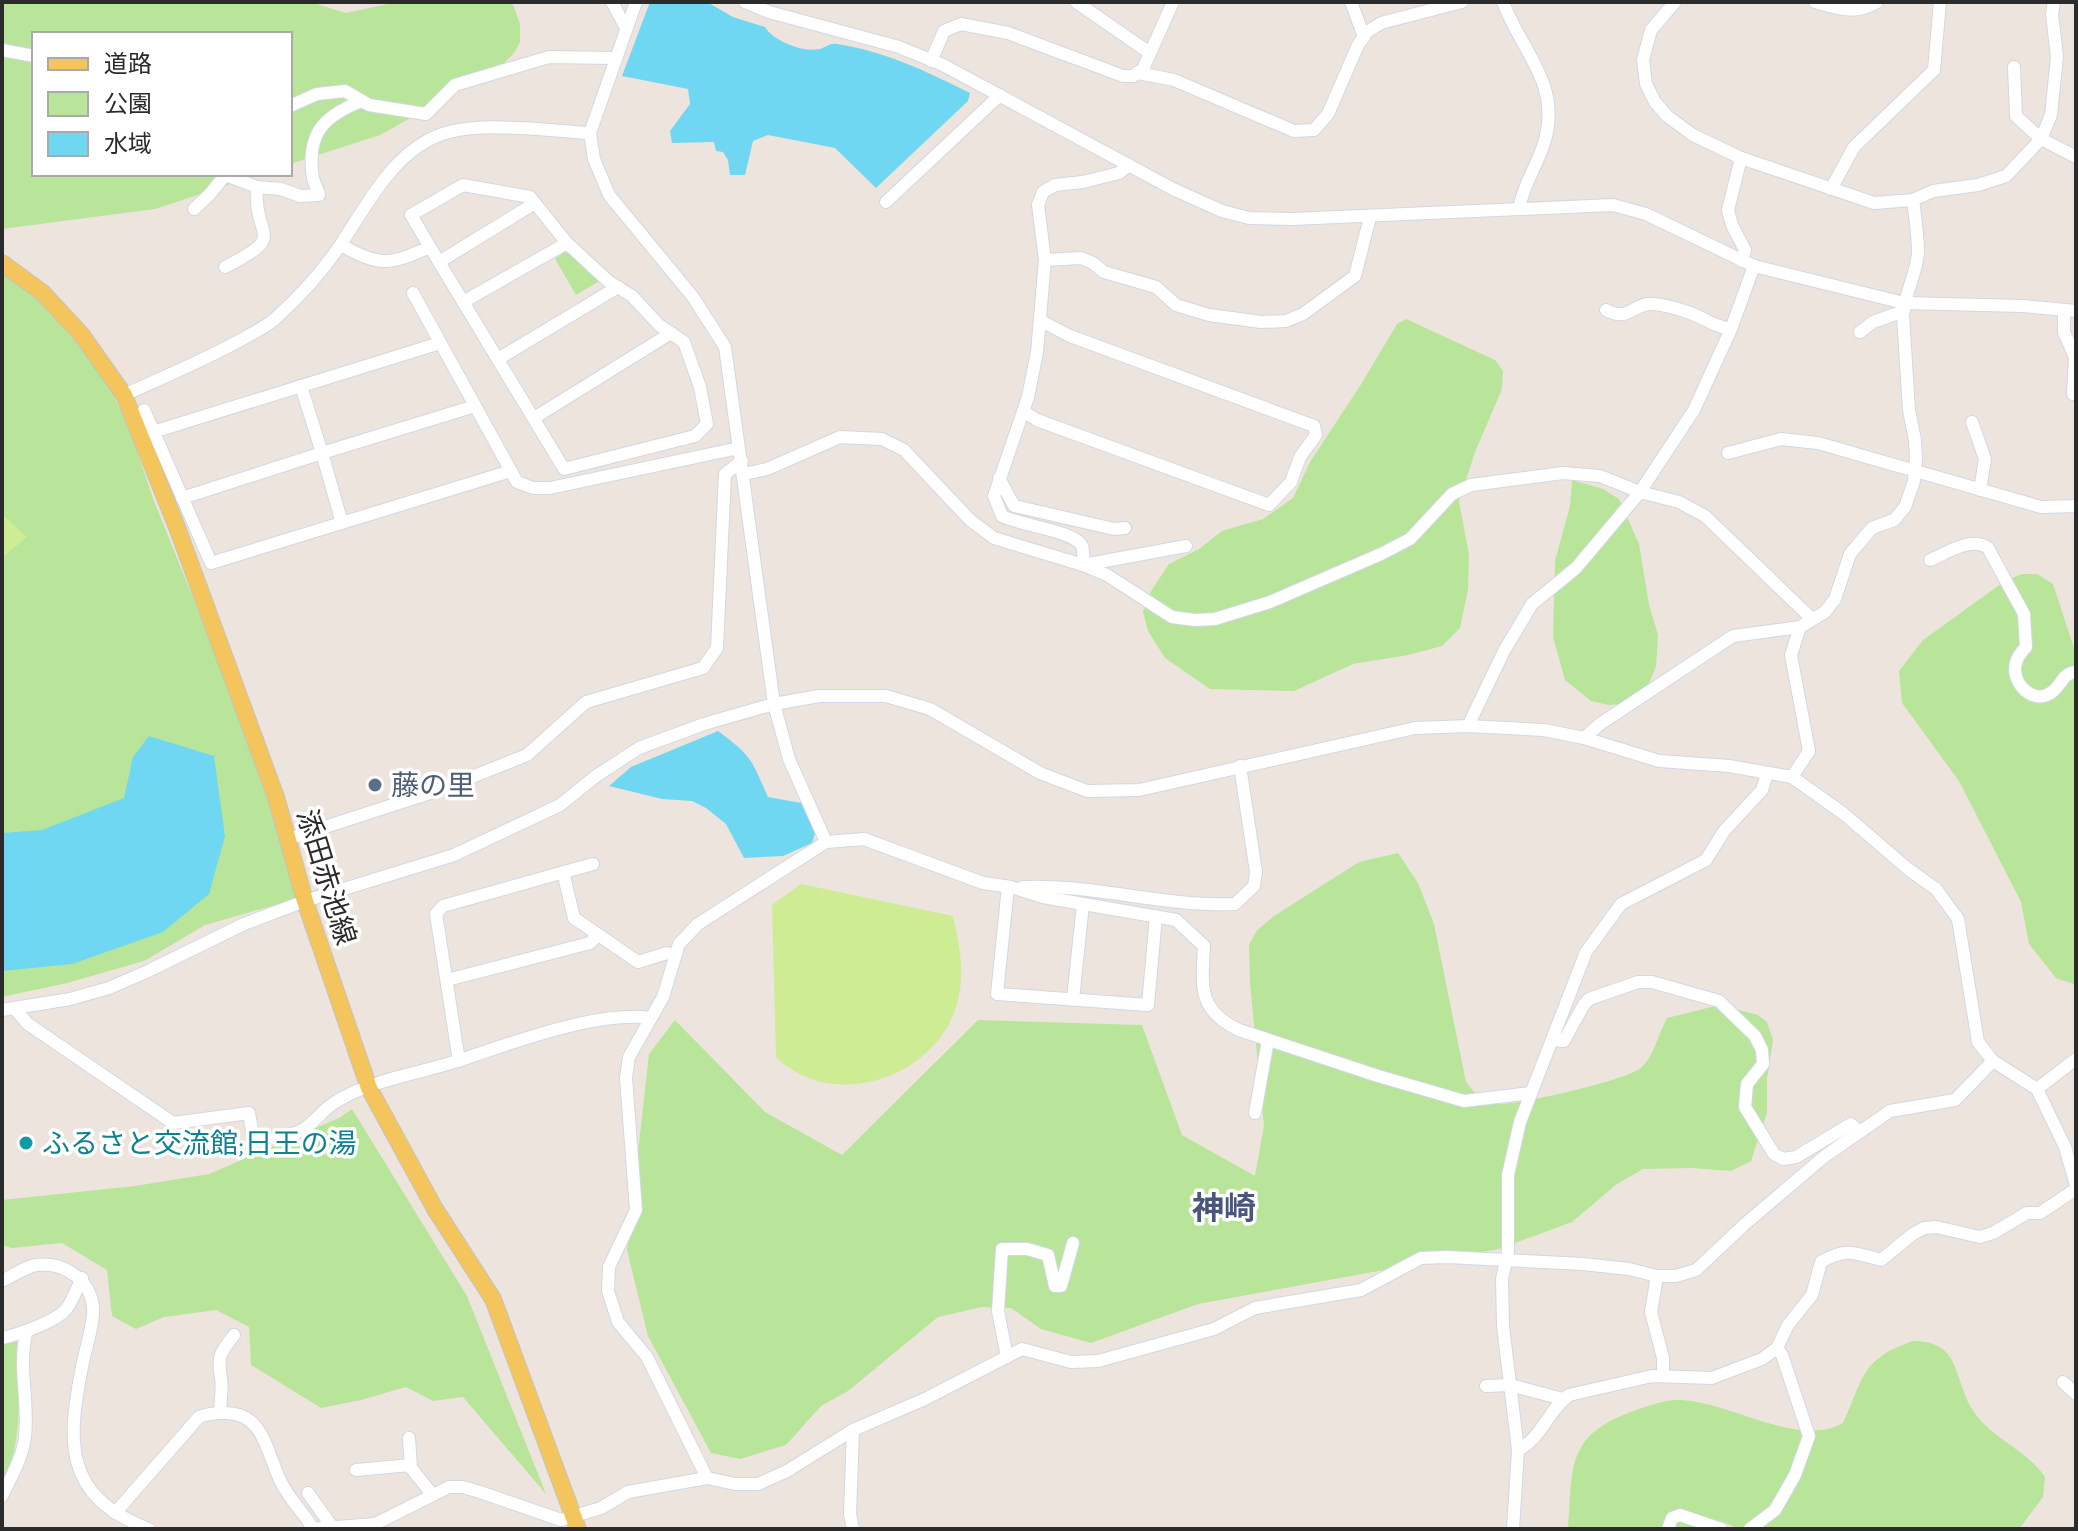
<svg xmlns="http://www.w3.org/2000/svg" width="2078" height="1531" font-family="'Alegreya Sans','Noto Sans JP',sans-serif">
	<rect width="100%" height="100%" fill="#ede5dd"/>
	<g fill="#b8e599">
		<polygon points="48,2 310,2 346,13 397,2 512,2 520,24 520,42 514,53 497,70 380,135 290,164 290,34 34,34 34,174 261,174 155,209 2,229 2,4"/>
		<polygon points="564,252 570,254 601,280 576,295 555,259"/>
		<polygon points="2,270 41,301 59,320 107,382 128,425 154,501 247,731 297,888 296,899 205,925 144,961 67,983 2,997"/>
		<polygon points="1406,319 1495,360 1503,371 1502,389 1475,452 1459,502 1469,554 1468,589 1460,628 1442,646 1408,655 1353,664 1294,691 1210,689 1165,658 1148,631 1143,612 1151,591 1169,564 1199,549 1222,531 1263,519 1293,498 1310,462 1360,386 1397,324"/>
		<polygon points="1572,480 1603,489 1619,499 1639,544 1649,605 1658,635 1656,666 1647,689 1628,704 1608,705 1591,701 1565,680 1553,637 1555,561 1570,506"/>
		<polygon points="2022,574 2037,574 2053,584 2076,654 2076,985 2056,978 2029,944 2021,902 1959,781 1902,703 1899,671 1923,640 2005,581"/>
		<path d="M1398,853L1418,883L1434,924L1466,1082C1475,1094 1483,1103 1500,1104C1521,1104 1629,1080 1642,1067C1655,1054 1658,1034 1667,1018L1719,1005L1758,1015L1767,1022L1773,1040L1767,1080V1113L1751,1161L1731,1171L1692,1168L1643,1169L1617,1184L1572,1222L1499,1249L1198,1304L1091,1343L1041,1329L1011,1308L982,1307L938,1317L848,1391L821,1406L786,1445L740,1459L711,1453L648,1336L627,1250L649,1054L675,1020L765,1112L842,1155L978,1020L1142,1025L1182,1135L1255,1176L1264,1126L1250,983L1249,945L1257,930L1274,916L1359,862Z"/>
		<polygon points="352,1109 467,1296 546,1494 463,1397 433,1401 406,1387 361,1400 321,1408 251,1365 249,1327 216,1310 164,1317 136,1329 112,1316 107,1270 62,1243 12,1248 2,1245 2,1200 135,1186 209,1174 339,1118"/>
		<path d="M17,1341C18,1393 25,1437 2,1486V1342Z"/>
		<path d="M1913,1341C1961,1341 1953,1377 1972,1409C1990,1438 2026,1449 2045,1477L2043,1497L2019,1529H1739C1717,1519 1711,1516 1690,1529H1568C1573,1469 1565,1436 1631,1412C1645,1407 1662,1400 1678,1400C1728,1400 1797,1449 1843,1423C1864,1379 1860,1359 1913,1341Z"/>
	</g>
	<g fill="#cdec94">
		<polygon points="2,514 27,537 2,558"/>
		<path d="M801,884L953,916C960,948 966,975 956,1007C933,1079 832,1112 776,1057L772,905Z"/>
	</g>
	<g fill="#6fd7f1">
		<path d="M650,2H707L733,17L765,27C773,41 804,53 820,49C827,47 829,43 837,44C884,51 928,72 970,93L968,101L876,188L835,148L768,135L753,141L745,175H730L728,160L723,152L716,151L714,142L672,143L670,131L690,104L688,89L622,76Z"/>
		<path d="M718,731C752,756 751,759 768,797L801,803L815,833L812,843L783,856L744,858L726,824L706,808L692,801L662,799L609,786L631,767Z"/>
		<polygon points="149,736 214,756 225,836 209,894 163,932 72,964 2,971 2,833 42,830 124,798 133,757"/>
	</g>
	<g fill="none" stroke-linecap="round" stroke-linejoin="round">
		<defs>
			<g id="minor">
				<polyline points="612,2 626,28"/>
				<polyline points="636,2 590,133 594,159 609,195 693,297 725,347 774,704 789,759 826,842"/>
				<polyline points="745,2 769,12 899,47 943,65 1173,189 1222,211 1249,218 1292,219 1613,205 1646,214 1754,266 1904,303 2023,306 2076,311"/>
				<polyline points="1076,2 1150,53"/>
				<polyline points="1351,2 1364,37"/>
				<path d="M1503,2C1521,51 1561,83 1545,140C1538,165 1523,184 1519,209"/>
				<polyline points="1675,2 1651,30 1643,60 1646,84 1655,102 1667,116 1693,135 1741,158 1874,203 1913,200 1933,191 1978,185 2006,176 2041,139 2051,115 2057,57 2052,14 2054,2"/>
				<path d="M1815,2C1839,9 1855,15 1877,2"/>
				<polyline points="2,50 34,56"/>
				<polyline points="931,61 944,31 961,24 1008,33 1123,76 1133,76 1143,69 1173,2"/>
				<polyline points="2014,67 2016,116 2041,139 2076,157"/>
				<polyline points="1138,73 1174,80 1294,131 1314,130 1328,114 1358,45 1367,32 1381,23 1462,2"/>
				<polyline points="290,106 317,94 345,91 369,105 426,114 455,85 522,65 549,57 615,58"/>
				<polyline points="1741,158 1728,210 1732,225 1745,250 1742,261"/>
				<path d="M225,175L257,187L281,189L300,196L319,195C318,189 314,184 313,178C306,134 323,116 362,101"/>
				<polyline points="1831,189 1854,147 1934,70 1940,2"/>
				<polyline points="886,202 1000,95"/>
				<polyline points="194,209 210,194 226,174"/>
				<path d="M341,245C381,267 389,265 430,247L411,215L463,185L530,197L567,243L608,281L632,296L659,325L684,342L700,387L707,424L695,436L564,469L430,247"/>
				<polyline points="1045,260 1081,258 1093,263 1104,272 1156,287 1176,305 1209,315 1261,322 1286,321 1303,314 1355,276 1370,217"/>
				<polyline points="439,262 535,203"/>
				<path d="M225,267C290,234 253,240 257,187"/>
				<polyline points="413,293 517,482 533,488 550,488 739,448"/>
				<polyline points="463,302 567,243"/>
				<path d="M1606,310C1629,323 1634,302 1653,304C1665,305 1679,309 1690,313C1704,318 1715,327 1731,329"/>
				<polyline points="2064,310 2064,332 2075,357 2073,394"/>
				<polyline points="1860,332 1873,322 1904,311"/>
				<polyline points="498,359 618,287"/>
				<path d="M124,395C166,376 207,359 246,337C256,331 268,326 277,317C301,295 323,271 341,244C369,202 396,146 449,132C488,122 550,131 590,133"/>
				<polyline points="144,410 211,563 511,471"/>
				<polyline points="1023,411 1037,420 1269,505 1291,482 1300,457 1316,435 1314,426 1070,336 1041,321"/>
				<polyline points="534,418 671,333"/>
				<polyline points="1972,422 1985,459 1980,490"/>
				<polyline points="153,432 440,343"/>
				<polyline points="1728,453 1781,439 1818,443 2041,507 2076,506"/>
				<polyline points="744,474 767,469 840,437 882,439 904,450 970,520 994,538 1083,565 1107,575 1172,617 1195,620 1215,619 1270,602 1381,554 1410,539 1452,494 1471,485 1563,473 1600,476 1640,492 1679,502 1705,516 1811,618"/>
				<polyline points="999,478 1014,506 1114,529 1125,528"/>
				<polyline points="182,498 322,453 301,386"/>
				<polyline points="342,523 322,453 475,406"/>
				<path d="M1930,560C1947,553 1971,536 1988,548L2024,614L2026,647C2020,654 2015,659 2015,670C2016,687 2035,705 2052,692C2062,685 2062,673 2076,672"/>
				<path d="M1083,565C1083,559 1084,551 1082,546C1075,531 1019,525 1002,516L994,496L1028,397L1037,352L1045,260L1038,205L1043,192L1055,185L1083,182L1119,173L1129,165"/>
				<polyline points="1083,565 1186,546"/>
				<polyline points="1468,726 1504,651 1532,604 1576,568 1640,492 1694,410 1731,329 1754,266"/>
				<path d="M1584,738L1600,724L1733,636L1800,627L1825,612L1835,599L1850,554L1872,528L1894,520L1905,507L1914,481L1916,458L1915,440L1909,410L1903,315C1904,294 1917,274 1918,252C1918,235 1915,217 1913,200"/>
				<polyline points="1792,777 1809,751 1791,655 1800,627"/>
				<polyline points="288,839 439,790 527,755 586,702 703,668 717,648 725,474 742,461"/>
				<polyline points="563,872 574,918 638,962 667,953 675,955"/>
				<polyline points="1008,887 997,994 1148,1005 1156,916"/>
				<path d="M1023,887C1094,884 1164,907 1235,904L1254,886L1256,872L1240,766"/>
				<polyline points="447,980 590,943 598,935"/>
				<polyline points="1073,999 1083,904"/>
				<path d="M14,1008L28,1024L173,1123L249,1113L253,1135L263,1140C275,1137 293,1136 304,1129C316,1121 324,1108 337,1101C372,1080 416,1074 454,1062C507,1045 596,1010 651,1018"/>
				<polyline points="2,1010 70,999 109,988 146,972 244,924 305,901 454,855 560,805 596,776 639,748 704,724 774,704 819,696 886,696 930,709 1040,773 1087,791 1139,790 1415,728 1468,726 1544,730 1584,738 1659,761 1729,766 1792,777 1844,814 1908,869 1936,889 1958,919 1978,1042 1993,1061 2037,1089 2065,1147 2076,1185"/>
				<polyline points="1554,1040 1564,1041 1583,1006 1589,999 1638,982 1652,982 1719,1001 1755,1036 1762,1050 1763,1064 1747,1084 1745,1107 1774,1154 1783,1159 1796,1157 1851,1124 1859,1132"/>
				<polyline points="459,1061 436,914 443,906 593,864"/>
				<polyline points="2037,1089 2076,1059"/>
				<polyline points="1255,1113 1268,1040"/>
				<polyline points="1657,1276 1651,1312 1663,1358 1663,1375"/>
				<path d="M2,1281C12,1276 25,1267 36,1265C66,1261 95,1283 93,1314C92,1330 86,1347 83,1362C67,1441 62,1496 149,1529"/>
				<path d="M2,1338C17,1335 58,1321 67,1308C73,1300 77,1288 82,1278"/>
				<polyline points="1007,1357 998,1311 1002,1249 1027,1249 1048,1255 1055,1286 1061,1286 1073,1243"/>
				<polyline points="2063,1382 2076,1394"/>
				<polyline points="1486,1386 1510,1385 1563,1399"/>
				<path d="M220,1413C220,1402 223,1389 221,1378C217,1357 220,1353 234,1335"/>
				<polyline points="409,1438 411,1468 432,1494"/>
				<path d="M1518,1450C1542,1438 1548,1410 1569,1395L1652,1376L1712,1378L1762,1359L1777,1348L1788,1325L1812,1295L1821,1262C1846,1247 1855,1253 1881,1260L1913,1234L1924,1228L1936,1227L1980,1237L1993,1233L2027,1213H2040L2076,1189"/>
				<polyline points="356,1470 410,1465"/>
				<path d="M707,1478L647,1357L618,1322L608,1291L609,1267L636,1210L626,1078L629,1057L663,997L679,944L698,924L826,842L864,839L983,883L1011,887L1043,897L1176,920L1204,946C1202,986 1197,1010 1239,1030L1378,1076L1464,1101L1531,1093"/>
				<polyline points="308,1493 333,1528"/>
				<path d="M2,1496C11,1477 23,1457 25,1436C29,1402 18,1368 26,1334"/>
				<path d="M115,1513L199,1417C207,1414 214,1413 223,1413C264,1411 266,1452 281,1482C289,1499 303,1512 313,1528"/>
				<polyline points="310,1529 375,1524 449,1487 463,1487 480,1492 561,1520 601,1508 628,1492 707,1478 735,1484 758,1484 787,1471 853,1430 925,1399 1022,1349 1071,1362 1098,1361 1214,1329 1255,1308 1361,1290 1421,1258 1447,1257 1583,1264 1629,1269 1657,1276 1676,1276 1696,1270 1745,1224 1825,1156 1890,1111 1955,1100 1993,1061"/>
				<polyline points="853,1529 850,1514 853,1430"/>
				<polyline points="1513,1529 1518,1450 1503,1326 1502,1279 1508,1251 1508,1175 1520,1122 1586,952 1621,904 1706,860 1724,831 1762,790 1767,773"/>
				<polyline points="1668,1529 1672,1518 1680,1515 1721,1529"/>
				<polyline points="1750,1529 1775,1510 1795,1475 1809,1436 1782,1355 1777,1348"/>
			</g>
			<polyline id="major" points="2,263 43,293 81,334 124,395 178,530 276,797 305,901 369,1088 435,1209 493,1299 578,1529"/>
		</defs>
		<use href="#minor" stroke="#d2d7e4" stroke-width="14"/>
		<use href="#major" stroke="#c4c4c4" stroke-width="18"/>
		<use href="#minor" stroke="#fff" stroke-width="12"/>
		<use href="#major" stroke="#f3c55c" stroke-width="16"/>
	</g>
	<circle fill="#5c6f8a" stroke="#fff" stroke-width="3" cx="375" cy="785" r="8"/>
	<circle fill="#0f9aa8" stroke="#fff" stroke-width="3" cx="26" cy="1143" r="8"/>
	<g text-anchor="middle" stroke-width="7" stroke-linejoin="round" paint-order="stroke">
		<g font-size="28" fill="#4e5e75" stroke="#fff" text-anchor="start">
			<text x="391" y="795">藤の里</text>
		</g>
		<g font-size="28" fill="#2b2b2b" stroke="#fff">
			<text transform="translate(327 877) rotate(73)" y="10">添田赤池線</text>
		</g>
		<g font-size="28" fill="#0d838f" stroke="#fff" text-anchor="start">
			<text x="42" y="1153">ふるさと交流館;日王の湯</text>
		</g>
		<g font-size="32" font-weight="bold" fill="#4a577d" stroke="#fff">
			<text x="1224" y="1219">神崎</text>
		</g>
	</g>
	<rect width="2078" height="1531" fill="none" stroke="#2b2b2b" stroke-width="8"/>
	<rect x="32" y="32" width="260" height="144" fill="#ffffff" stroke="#aaaaaa" stroke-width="2"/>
	<rect x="48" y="58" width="40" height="12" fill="#f3c55c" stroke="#aaaaaa" stroke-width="2"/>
	<text x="104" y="72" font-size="24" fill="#2b2b2b">道路</text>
	<rect x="48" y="92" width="40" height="24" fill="#b8e599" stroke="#aaaaaa" stroke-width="2"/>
	<text x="104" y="112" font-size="24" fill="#2b2b2b">公園</text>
	<rect x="48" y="132" width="40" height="24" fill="#6fd7f1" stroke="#aaaaaa" stroke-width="2"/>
	<text x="104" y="152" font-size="24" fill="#2b2b2b">水域</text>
</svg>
